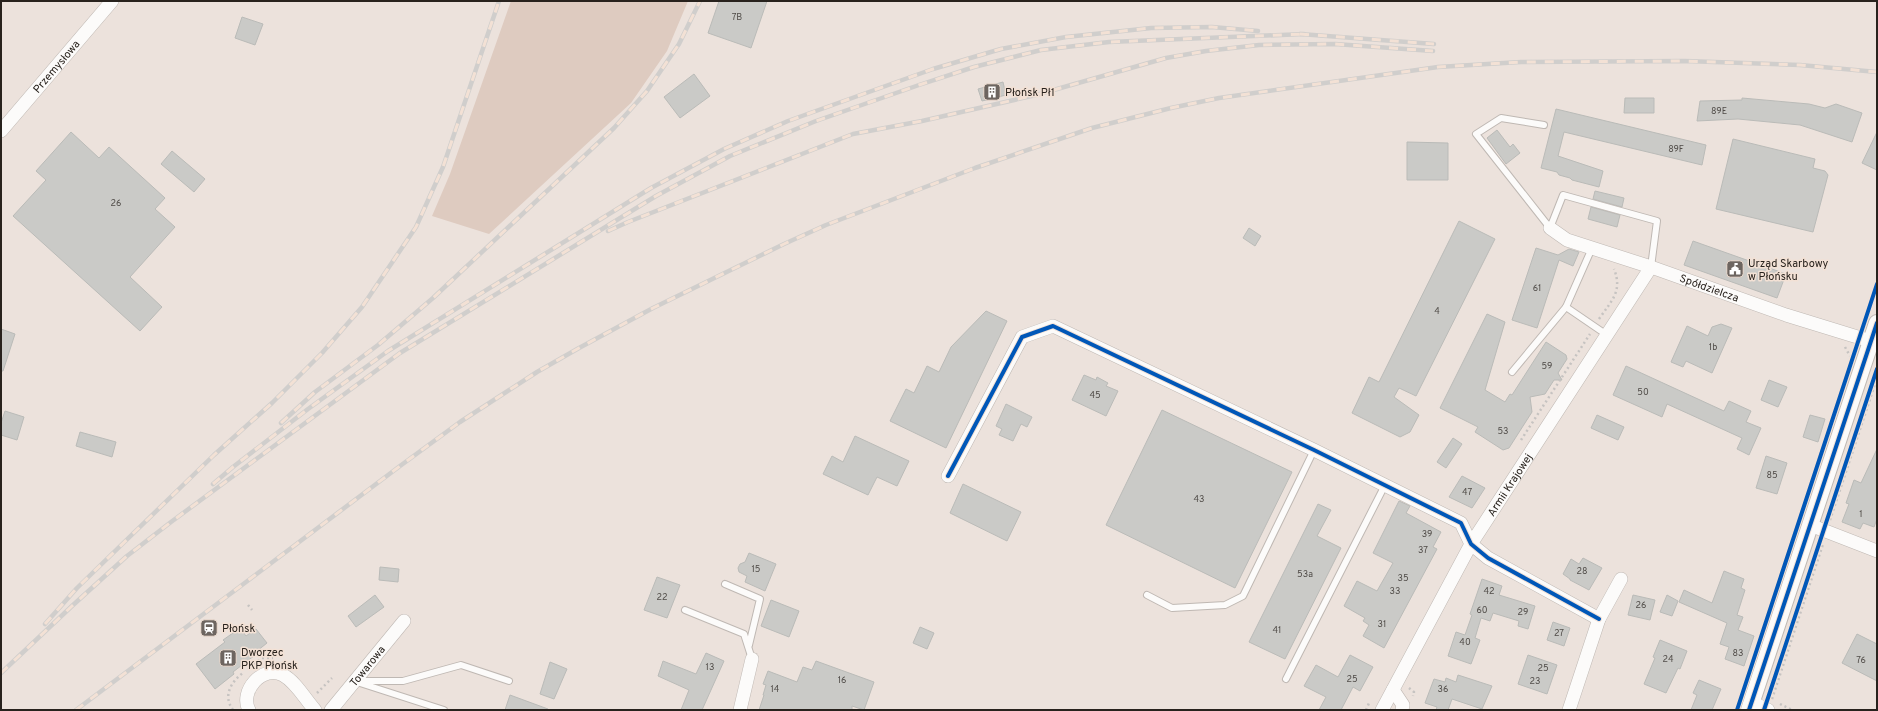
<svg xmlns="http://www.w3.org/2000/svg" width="1878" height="711" font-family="Overpass,sans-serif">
	<rect width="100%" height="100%" fill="#ece2dc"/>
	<polygon fill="#decbc0" points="511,1 688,1 667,51 631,103 489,234 432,216 450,174"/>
	<g fill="#cacac7" stroke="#babbb8">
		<polygon points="719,1 767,1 751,48 708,33"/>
		<polygon points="242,17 263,24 255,45 235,38"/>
		<polygon points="694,74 710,96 680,118 664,97"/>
		<polygon points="1003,82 1006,95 982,101 978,89"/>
		<polygon points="1625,98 1654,98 1654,113 1624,113"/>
		<polygon points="1742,98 1809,104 1825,108 1836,104 1862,113 1852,142 1800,125 1738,119 1697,121 1700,101 1742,100"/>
		<polygon points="1556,109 1706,145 1702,165 1564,132 1558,156 1603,171 1599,187 1572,180 1570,178 1559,175 1557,172 1541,168"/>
		<polygon points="1497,130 1510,147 1513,144 1520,153 1506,164 1487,138"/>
		<polygon points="71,132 99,158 109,147 165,198 155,209 175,227 130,277 162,307 140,331 13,216 46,180 36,171"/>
		<polygon points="1877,132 1877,170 1862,163"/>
		<polygon points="1733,139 1815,159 1813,168 1825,171 1828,175 1813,232 1716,209"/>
		<polygon points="1407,142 1448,143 1448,180 1407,180"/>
		<polygon points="172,151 205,179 194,192 161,164"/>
		<polygon points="1595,191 1624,198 1622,207 1593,199"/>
		<polygon points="1591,207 1620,215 1617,227 1588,219"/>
		<polygon points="1459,221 1495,239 1416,396 1399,388 1394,397 1419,415 1410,432 1400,437 1352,413 1369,377 1379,382"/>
		<polygon points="1249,228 1261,236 1255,246 1243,238"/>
		<polygon points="1693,241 1786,274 1777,298 1684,265"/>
		<polygon points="1536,248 1558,255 1569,249 1579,252 1573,266 1559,260 1537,328 1512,320"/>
		<polygon points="986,311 1007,321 946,448 890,421 906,389 914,393 927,366 939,372 951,347"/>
		<polygon points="1487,314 1505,322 1485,390 1505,402 1510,394 1512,395 1546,342 1566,355 1567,359 1558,373 1562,380 1554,380 1545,394 1530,397 1532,412 1509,448 1503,450 1475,432 1478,427 1440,408"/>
		<polygon points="1721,324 1732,328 1712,373 1686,361 1683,367 1671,362 1687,326 1708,336 1712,327"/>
		<polygon points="1,329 15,334 3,371 1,371"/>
		<polygon points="1626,366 1724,411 1729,401 1751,411 1746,422 1761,428 1749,455 1737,449 1742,438 1667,404 1662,417 1613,395"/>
		<polygon points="1084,375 1096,380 1097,377 1108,383 1106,386 1118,391 1106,416 1072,400"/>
		<polygon points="1769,380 1787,387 1778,407 1761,400"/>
		<polygon points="1006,404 1032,417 1027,427 1021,424 1013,441 999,435 1002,429 996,426"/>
		<polygon points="1162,410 1292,472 1235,588 1106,525"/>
		<polygon points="5,411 24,417 17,440 1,435 1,423"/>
		<polygon points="1597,415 1624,427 1618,440 1591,428"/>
		<polygon points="1810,415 1825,419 1818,442 1803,437"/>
		<polygon points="80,432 116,442 112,457 76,446"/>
		<polygon points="855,436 909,461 897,486 877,477 868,495 823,474 832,456 843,462"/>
		<polygon points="1453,438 1462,444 1446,468 1437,462"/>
		<polygon points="1877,449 1877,519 1874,527 1863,523 1860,529 1842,522 1849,504 1846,503 1854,480 1861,483"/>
		<polygon points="1766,456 1787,463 1777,494 1756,488"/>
		<polygon points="1462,476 1485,488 1472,508 1449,497"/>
		<polygon points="963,484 1021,512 1007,541 950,513"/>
		<polygon points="1399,501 1410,506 1406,513 1441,532 1433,547 1437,549 1384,648 1363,636 1369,625 1363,621 1365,618 1344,606 1357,581 1377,591 1393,563 1373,553"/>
		<polygon points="1318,504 1331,510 1317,536 1341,548 1285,659 1249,642"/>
		<polygon points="749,553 776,564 765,591 745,582 747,576 739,572 738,568 740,564 745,562"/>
		<polygon points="1583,558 1602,568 1589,590 1570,580 1570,579 1563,574 1571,559 1579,564"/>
		<polygon points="380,567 399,569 398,582 379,580"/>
		<polygon points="1724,571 1744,579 1741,588 1745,590 1737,615 1743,617 1738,630 1754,636 1744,666 1725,659 1729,647 1720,644 1727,623 1679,602 1684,590 1712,603"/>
		<polygon points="657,577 680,585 667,618 644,610"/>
		<polygon points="1482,579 1502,586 1499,595 1535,606 1528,629 1518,626 1519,621 1493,613 1490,621 1481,618 1475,638 1480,640 1471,664 1448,656 1456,632 1465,635 1472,615 1470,614"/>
		<polygon points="375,595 384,607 356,627 348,616"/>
		<polygon points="1633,595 1655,600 1650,620 1628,615"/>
		<polygon points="1667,595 1678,601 1672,616 1660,612"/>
		<polygon points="771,600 799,611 789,637 761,626"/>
		<polygon points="1553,622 1570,628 1564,646 1547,640"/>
		<polygon points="920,627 934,633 927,649 913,643"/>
		<polygon points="240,628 246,636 256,629 267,643 257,651 259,652 233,672 234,674 215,689 196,664 225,642 223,640"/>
		<polygon points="1857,634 1877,644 1877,681 1842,663"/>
		<polygon points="1660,640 1687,651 1680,669 1678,668 1666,693 1644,684 1655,658 1653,657"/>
		<polygon points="706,653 724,661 702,710 681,710 689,690 658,676 663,661 696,674"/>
		<polygon points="1350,655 1373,667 1360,691 1353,687 1341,710 1319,710 1326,697 1304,686 1316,665 1338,677"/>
		<polygon points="1528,655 1557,665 1547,694 1518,684"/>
		<polygon points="816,661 874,682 864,710 852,706 852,710 759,710 764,695 763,695 766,685 763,684 768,671 797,682 803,667 812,670"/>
		<polygon points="550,662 567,669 554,699 540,694"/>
		<polygon points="1458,675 1492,686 1482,709 1452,699 1448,710 1436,710 1437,707 1425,703 1434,679 1445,682 1446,678 1456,682"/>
		<polygon points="1699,680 1721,689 1712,710 1691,710 1697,695 1693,693"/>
		<polygon points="510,695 548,709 548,710 505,710"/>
	</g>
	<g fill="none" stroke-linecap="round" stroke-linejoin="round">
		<defs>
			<g id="service">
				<polyline points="1544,125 1501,118 1476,134 1550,228"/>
				<polyline points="1550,228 1563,195 1657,221 1651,267"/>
				<polyline points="1592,248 1566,307 1607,335"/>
				<polyline points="1512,372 1566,307"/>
				<polyline points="725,584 760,599 749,645"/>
				<polyline points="1147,595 1172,608 1225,605 1243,596 1314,450"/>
				<polyline points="685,610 744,634 752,659"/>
				<polyline points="1286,679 1385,485"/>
				<polyline points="357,681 403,681 461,665 509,681"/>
				<polyline points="360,683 444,710"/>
			</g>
			<g id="minor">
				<path id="s1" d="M1,131L112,1"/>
				<path id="s2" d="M1550,228L1567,240L1651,267L1786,315L1877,343"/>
				<polyline points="948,476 1022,337 1053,326 1314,450 1461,523 1471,544 1488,558 1599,619"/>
				<polyline points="1810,525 1877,551"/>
				<polyline points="1393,690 1403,705 1402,710"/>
				<polyline points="1751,702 1768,710"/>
				<path d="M249,710C239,691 263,664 283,675C296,682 305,699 315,710"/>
				<path id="s3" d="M331,710L404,621"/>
				<polyline points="740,710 752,659"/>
				<path id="s4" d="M1382,710L1471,544L1651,267"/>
				<polyline points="1569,710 1599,619 1621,579"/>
			</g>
			<polyline id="tertiary" points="1749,710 1877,323"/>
		</defs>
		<use href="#service" stroke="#bfb8b3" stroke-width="8"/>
		<use href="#minor" stroke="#bfb8b3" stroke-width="14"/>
		<use href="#tertiary" stroke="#bfb8b3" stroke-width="18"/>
		<g stroke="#c6c3c1" stroke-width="2.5" stroke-dasharray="2 3" stroke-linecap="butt">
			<path d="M1599,319C1611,301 1623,292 1614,269"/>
			<polyline points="1845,347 1850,356"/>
			<polyline points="1521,440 1590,334"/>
			<polyline points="1830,520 1877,378"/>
			<polyline points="248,605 252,610"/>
			<polyline points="254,664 262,658 273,658"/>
			<polyline points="1409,688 1414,692 1413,696"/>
			<polyline points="317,693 332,678"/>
			<polyline points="1772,699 1823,544"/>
			<polyline points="1780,704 1792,710"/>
			<path d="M233,710C222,695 232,681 244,672"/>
			<polyline points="1366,710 1369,703"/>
		</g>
		<use href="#service" stroke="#fcfbfa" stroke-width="6"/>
		<use href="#minor" stroke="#fcfbfa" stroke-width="13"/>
		<use href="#tertiary" stroke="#fcfbfa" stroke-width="16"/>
		<defs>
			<g id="rail">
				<polyline points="1300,34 1434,44"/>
				<polyline points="608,231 628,222 853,134 922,121 1036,95 1166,58 1206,51 1259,45 1335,44 1433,51"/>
				<polyline points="281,423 315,392 378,345 433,298 614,128 647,91 679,44 700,1"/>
				<polyline points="213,484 233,467 308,409 388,351 651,188 724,149 788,121 933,69 1001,49 1066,37 1151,28 1212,27 1258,31"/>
				<polyline points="45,624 77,588 214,455 272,403 322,353 362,307 416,227 443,167 499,1"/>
				<polyline points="1,673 72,606 127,556 171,522 400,353 656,196 730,156 816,121 919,85 974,67 1041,50 1109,42 1304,34"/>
				<polyline points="76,710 400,466 460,422 537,372 579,348 653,308 784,244 826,225 975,168 1092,128 1171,108 1219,98 1438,67 1521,62 1685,61 1800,65 1877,72"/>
			</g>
		</defs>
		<use href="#rail" stroke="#d0cecc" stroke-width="4.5"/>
		<use href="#rail" stroke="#f3e1d5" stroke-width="3" stroke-dasharray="9" stroke-linecap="butt"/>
		<defs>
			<g id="cycleway">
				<polyline points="948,476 1022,337 1053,326 1314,450 1461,523 1471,544 1488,558 1599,619"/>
				<polyline points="1737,710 1877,284"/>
				<polyline points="1749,710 1877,323"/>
				<polyline points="1764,710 1877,369"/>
			</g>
		</defs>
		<use href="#cycleway" stroke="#f3e1d5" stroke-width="6"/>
		<use href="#cycleway" stroke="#0057b8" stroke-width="4"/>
	</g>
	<defs>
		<symbol id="building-square" viewBox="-11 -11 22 22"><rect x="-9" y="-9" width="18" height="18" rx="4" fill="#6d6560" stroke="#f3e1d5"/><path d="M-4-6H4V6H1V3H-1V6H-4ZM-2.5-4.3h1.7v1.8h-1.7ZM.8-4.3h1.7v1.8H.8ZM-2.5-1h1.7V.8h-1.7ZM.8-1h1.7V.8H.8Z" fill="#fff"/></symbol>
		<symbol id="civic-square" viewBox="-11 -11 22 22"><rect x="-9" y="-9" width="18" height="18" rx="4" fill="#6d6560" stroke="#f3e1d5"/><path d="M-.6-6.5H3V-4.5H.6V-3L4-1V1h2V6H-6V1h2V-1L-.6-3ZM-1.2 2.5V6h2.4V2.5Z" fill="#fff"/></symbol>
		<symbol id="station-square" viewBox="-11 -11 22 22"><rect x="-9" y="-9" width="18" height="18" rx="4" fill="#6d6560" stroke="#f3e1d5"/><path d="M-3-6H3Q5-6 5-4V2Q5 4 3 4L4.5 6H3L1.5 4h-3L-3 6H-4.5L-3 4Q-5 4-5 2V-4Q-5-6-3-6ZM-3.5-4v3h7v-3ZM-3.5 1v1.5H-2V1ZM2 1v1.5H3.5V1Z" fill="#fff"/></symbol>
	</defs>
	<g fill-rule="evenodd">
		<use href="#building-square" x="982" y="82" width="20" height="20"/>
		<use href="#civic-square" x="1725" y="259" width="20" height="20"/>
		<use href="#station-square" x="199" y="618" width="20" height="20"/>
		<use href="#building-square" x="218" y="648" width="20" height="20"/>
	</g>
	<g text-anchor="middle" stroke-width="3" stroke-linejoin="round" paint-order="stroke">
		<g font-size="9" fill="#504c48">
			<text x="737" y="20">7B</text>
			<text x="1719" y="114">89E</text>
			<text x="1676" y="152">89F</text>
			<text x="116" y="206">26</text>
			<text x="1537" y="291">61</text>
			<text x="1437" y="314">4</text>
			<text x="1713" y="350">1b</text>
			<text x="1547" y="369">59</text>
			<text x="1643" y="395">50</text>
			<text x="1095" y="398">45</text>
			<text x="1503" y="434">53</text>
			<text x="1772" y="478">85</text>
			<text x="1467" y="495">47</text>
			<text x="1199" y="502">43</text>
			<text x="1861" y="517">1</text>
			<text x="1427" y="537">39</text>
			<text x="1423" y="553">37</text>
			<text x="756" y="572">15</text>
			<text x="1582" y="574">28</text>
			<text x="1305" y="577">53a</text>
			<text x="1403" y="581">35</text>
			<text x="1395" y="594">33</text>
			<text x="1489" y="594">42</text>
			<text x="662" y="600">22</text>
			<text x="1641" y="608">26</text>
			<text x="1482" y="613">60</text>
			<text x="1523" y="615">29</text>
			<text x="1382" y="627">31</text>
			<text x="1277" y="633">41</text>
			<text x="1559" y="636">27</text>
			<text x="1465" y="645">40</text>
			<text x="1738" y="656">83</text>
			<text x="1668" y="662">24</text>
			<text x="1861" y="663">76</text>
			<text x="710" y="670">13</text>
			<text x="1543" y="671">25</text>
			<text x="1352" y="682">25</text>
			<text x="842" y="683">16</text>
			<text x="1535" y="684">23</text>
			<text x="775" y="692">14</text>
			<text x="1443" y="692">36</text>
		</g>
		<g font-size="11" fill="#28221d" stroke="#f3e1d5">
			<text dy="4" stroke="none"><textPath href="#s1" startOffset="85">Przemysłowa</textPath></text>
			<text dy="4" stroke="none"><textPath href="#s2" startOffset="171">Spółdzielcza</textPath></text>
			<text dy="4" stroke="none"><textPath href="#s4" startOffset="259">Armii Krajowej</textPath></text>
			<text dy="4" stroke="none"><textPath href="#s3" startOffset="57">Towarowa</textPath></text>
		</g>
		<g font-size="11" fill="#28221d" stroke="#f3e1d5" text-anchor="start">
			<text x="1005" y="96">Płońsk Pł1</text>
			<text x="1748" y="267">Urząd Skarbowy<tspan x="1748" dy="13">w Płońsku</tspan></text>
			<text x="222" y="632">Płońsk</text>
			<text x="241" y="656">Dworzec<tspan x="241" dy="13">PKP Płońsk</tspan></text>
		</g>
	</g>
	<rect width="1878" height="711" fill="none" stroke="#28221d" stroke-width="4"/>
</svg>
